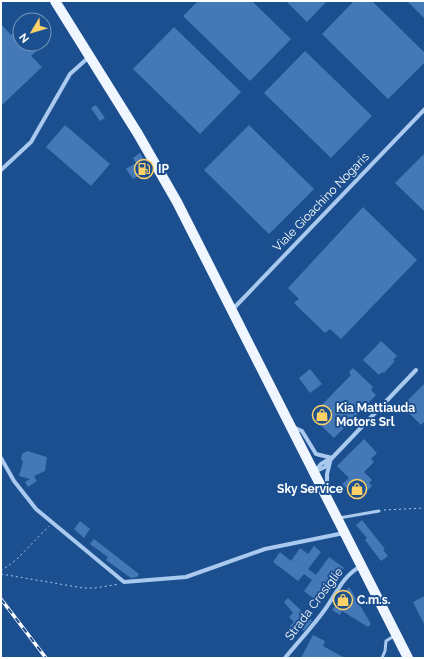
<svg xmlns="http://www.w3.org/2000/svg" width="426" height="659" font-family="Raleway,sans-serif">
	<rect width="100%" height="100%" fill="#1b4f8f"/>
	<g fill="#4478b7">
		<polygon points="198,1 252,1 291,39 250,81 183,16"/>
		<polygon points="286,1 327,1 307,22"/>
		<polygon points="354,1 372,1 425,53 425,62 388,99 322,34"/>
		<polygon points="407,1 425,1 425,19"/>
		<polygon points="1,24 11,35 20,27 20,44 43,44 31,56 42,67 1,106"/>
		<polygon points="174,27 241,92 200,134 133,69"/>
		<polygon points="305,51 372,116 331,158 264,93"/>
		<polygon points="96,105 105,118 100,121 91,108"/>
		<polygon points="65,125 110,164 91,186 46,147"/>
		<polygon points="249,125 314,189 269,234 204,170"/>
		<polygon points="140,153 152,173 145,177 143,173 133,179 126,169 136,163 133,158"/>
		<polygon points="425,153 425,212 395,183"/>
		<polygon points="363,207 417,260 341,339 330,329 325,333 294,303 299,299 288,288"/>
		<polygon points="381,341 397,356 393,360 395,361 384,373 382,372 379,375 363,360"/>
		<polygon points="353,368 373,387 371,390 376,395 334,438 311,416 351,375 349,372"/>
		<polygon points="310,369 322,384 310,393 299,378"/>
		<polygon points="425,383 425,421 421,425 402,406"/>
		<polygon points="364,439 377,453 371,459 374,462 364,472 372,480 369,483 372,486 358,500 342,484 349,478 337,466"/>
		<polygon points="27,451 47,457 45,471 34,476 37,481 28,487 25,482 30,479 19,476 23,462 21,459 22,454"/>
		<polygon points="362,520 385,549 383,550 388,556 381,561 365,540 367,538 356,525"/>
		<polygon points="80,521 90,529 84,538 74,529"/>
		<polygon points="94,539 139,574 137,577 131,578 106,560 108,557 90,544"/>
		<polygon points="314,546 321,552 308,569 316,575 329,557 344,568 318,602 304,591 312,580 304,574 298,581 273,562 280,552 291,561 300,548 308,554"/>
		<polygon points="349,587 371,624 368,627 342,611 340,615 332,610"/>
		<polygon points="425,596 425,626 413,602"/>
		<polygon points="288,598 312,621 304,631 300,627 295,632 290,626 294,622 289,617 293,613 284,602"/>
		<polygon points="313,635 325,641 323,646 345,658 301,658"/>
	</g>
	<g fill="none" stroke-linecap="round" stroke-linejoin="round">
		<g stroke="#a9c9ee" stroke-width="1" stroke-dasharray="2 3" stroke-linecap="butt">
			<polyline points="384,510 425,508"/>
			<polyline points="1,571 16,560 49,526"/>
			<polyline points="1,574 83,588 95,588 119,584"/>
		</g>
		<g stroke="#a9c9ee" stroke-width="3">
			<polyline points="339,518 379,511"/>
			<polyline points="382,658 385,651 386,641 394,636"/>
		</g>
		<g stroke="#a9c9ee" stroke-width="4">
			<polyline points="1,170 31,142 70,74 89,57"/>
			<polyline points="233,309 425,109"/>
			<polyline points="293,427 302,431 316,454 332,458"/>
			<polyline points="1,458 14,481 36,509 124,582 186,577 265,549 344,533"/>
			<polyline points="315,471 321,464 331,458"/>
			<polyline points="314,472 325,467 332,458 416,370"/>
			<polyline points="327,491 327,474 330,462"/>
			<path d="M285,658C299,641 314,625 326,608C337,592 344,575 361,566"/>
		</g>
		<polyline stroke="#f0f6ff" stroke-width="10" points="55,1 138,134 177,202 408,658"/>
		<defs>
			<polyline id="rail" points="1,599 46,658"/>
		</defs>
		<use href="#rail" stroke="#fff" stroke-width="3.5"/>
		<use href="#rail" stroke="#1b4f8f" stroke-width="2" stroke-dasharray="6" stroke-linecap="butt"/>
	</g>
	<defs>
		<symbol id="fuel-ring" viewBox="-11 -11 22 22"><circle r="9.5" fill="#1b4f8f" stroke="#ffd166" stroke-width="1.5"/><path d="M-5.5-6h7V0h2V4h1.3V-2.5L3-4.5l.8-.8L6-3V5H2.5V1h-1V6h-7ZM-4.2-4.7v3.2H.2V-4.7Z" fill="#ffd166"/></symbol>
		<symbol id="shop-ring" viewBox="-11 -11 22 22"><circle r="9.5" fill="#1b4f8f" stroke="#ffd166" stroke-width="1.5"/><path d="M-5-2.5h2.3a2.7 3.5 0 0 1 5.4 0H5L5.5 6h-11ZM-1.5-2.5h3a1.5 2.3 0 0 0-3 0Z" fill="#ffd166"/></symbol>
	</defs>
	<g fill-rule="evenodd">
		<use href="#fuel-ring" x="133" y="158" width="22" height="22"/>
		<use href="#shop-ring" x="311" y="404" width="22" height="22"/>
		<use href="#shop-ring" x="346" y="478" width="22" height="22"/>
		<use href="#shop-ring" x="332" y="589" width="22" height="22"/>
	</g>
	<g text-anchor="middle" stroke-width="4" stroke-linejoin="round" paint-order="stroke">
		<g font-size="12" font-weight="bold" fill="#fff" stroke="#1b4f8f" text-anchor="start">
			<text x="158" y="173">IP</text>
			<text x="336" y="412">Kia Mattiauda<tspan x="336" dy="14">Motors Srl</tspan></text>
			<text x="343" y="493" text-anchor="end">Sky Service</text>
			<text x="357" y="604">C.m.s.</text>
		</g>
		<g font-size="12" fill="#fff" stroke="#1b4f8f">
			<text transform="translate(321 202) rotate(-46)" y="4">Viale Gioachino Nogaris</text>
			<text transform="translate(314 604) rotate(-53)" y="4">Strada Crosiglie</text>
		</g>
	</g>
	<rect width="426" height="659" fill="none" stroke="#ffffff" stroke-width="4"/>
	<g transform="translate(32 32) rotate(232)"><circle r="19" fill="#1b4f8f" stroke="#7695bc"/>
	<path d="M0-3L7 15L0 10L-7 15Z" fill="#ffd166"/>
	<text y="-6" font-size="11" font-weight="bold" text-anchor="middle" fill="#ffffff">N</text>
	</g>
</svg>
